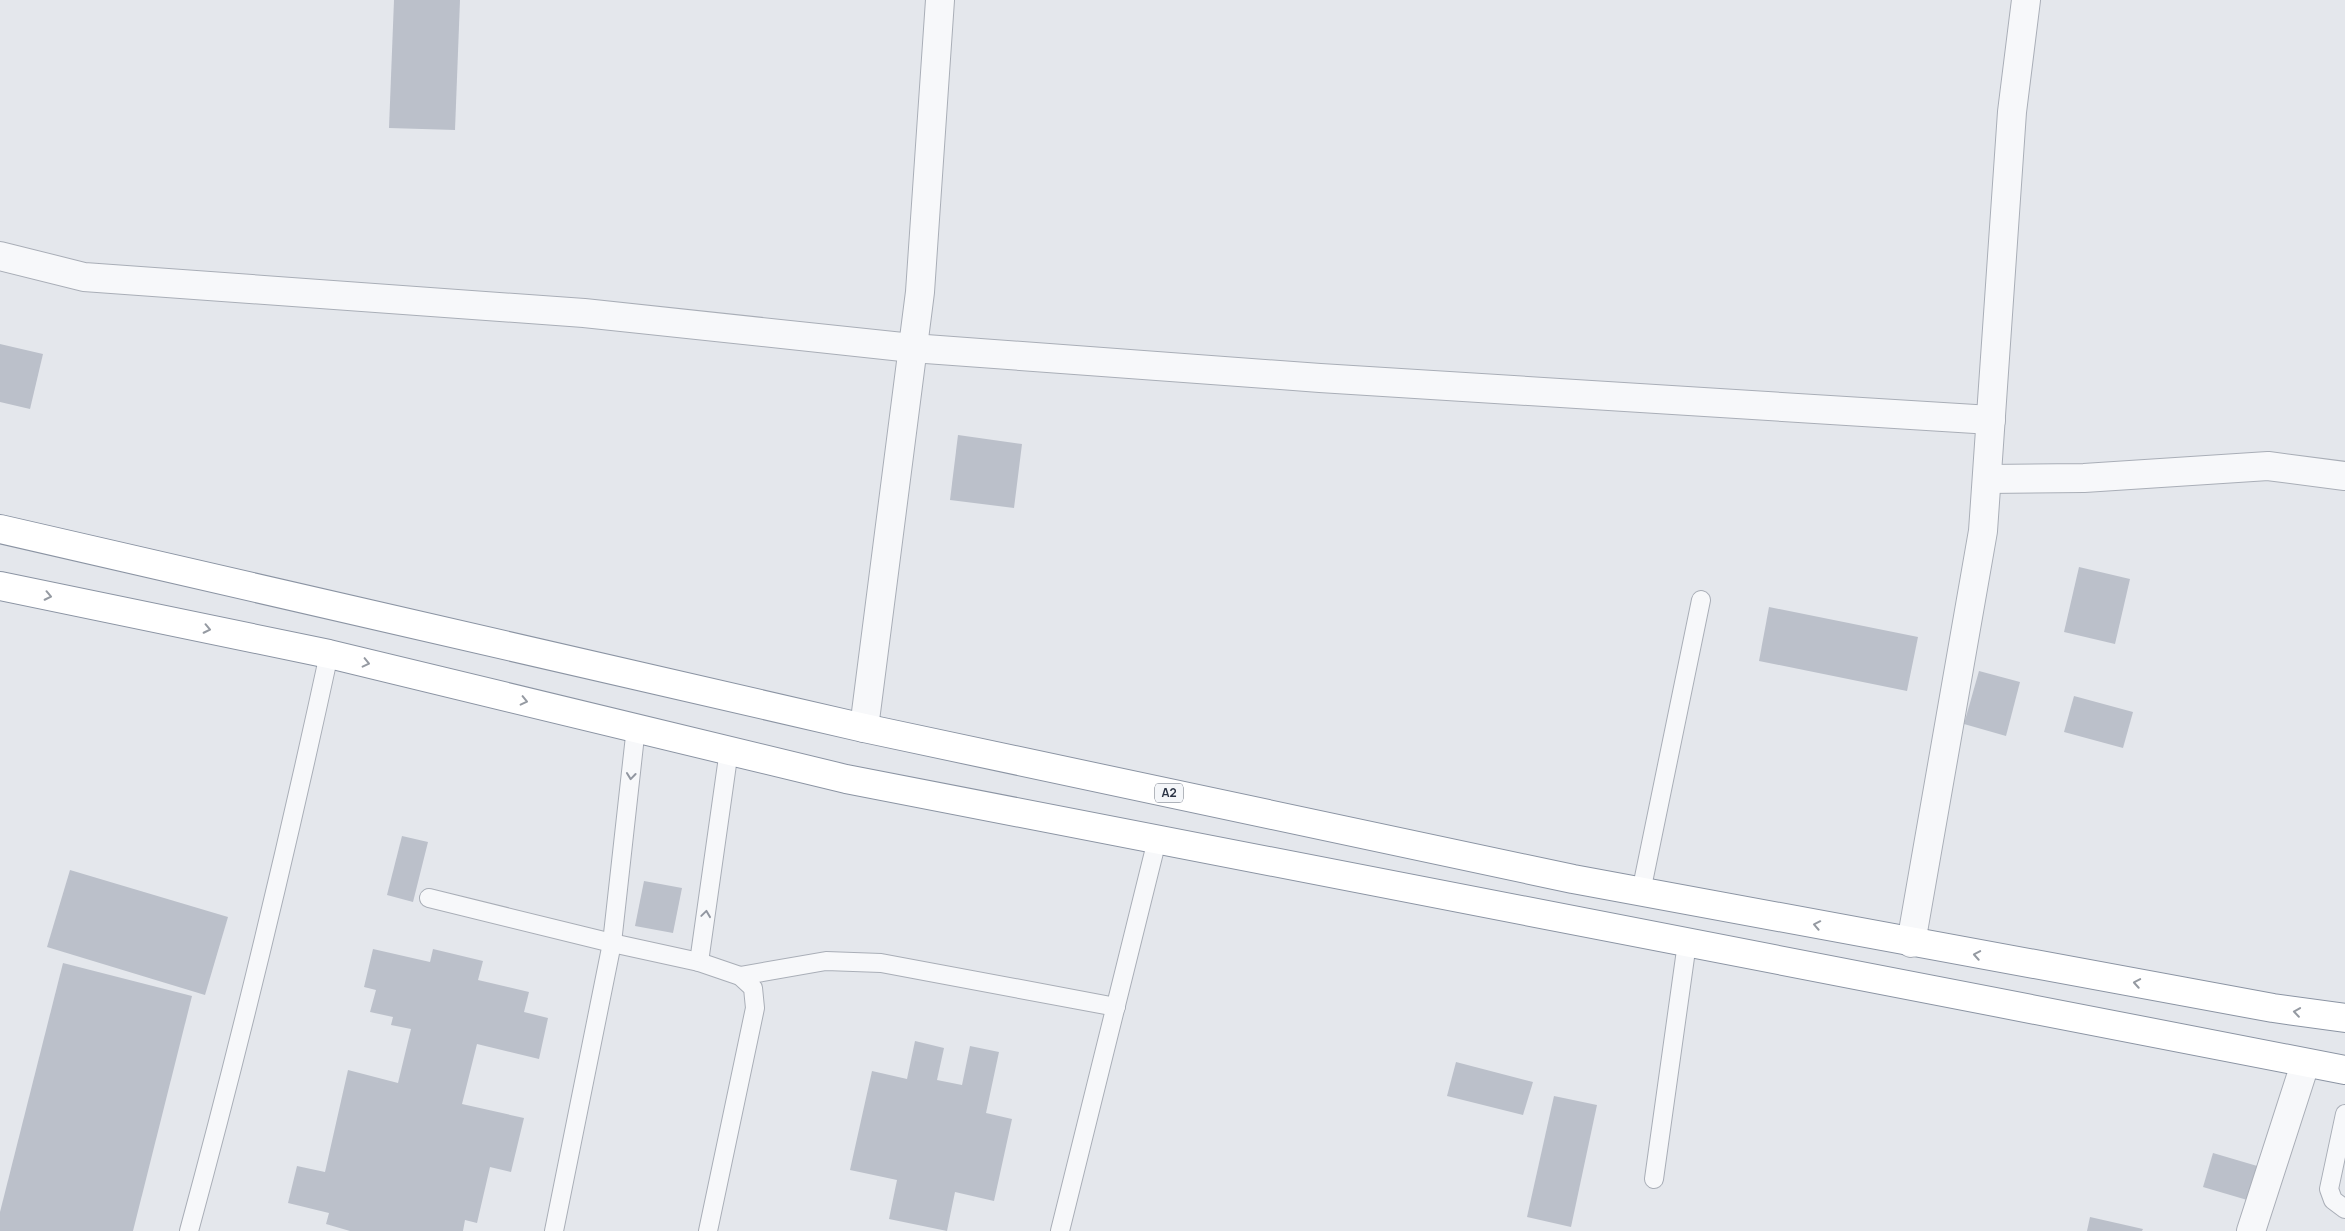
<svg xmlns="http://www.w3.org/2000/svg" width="2345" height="1231" font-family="Manrope,sans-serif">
	<rect width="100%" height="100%" fill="#e4e7ec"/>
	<g fill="#bbc0ca">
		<polygon points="394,0 460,0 455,130 389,128"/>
		<polygon points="0,344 43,354 30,409 0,402"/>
		<polygon points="958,435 1022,444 1014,508 950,500"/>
		<polygon points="2079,567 2130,579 2115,644 2064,632"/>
		<polygon points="1769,607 1918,637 1907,691 1759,661"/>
		<polygon points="1979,671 2020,682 2006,736 1964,724"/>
		<polygon points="2074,696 2133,712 2123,748 2064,732"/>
		<polygon points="402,836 428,842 413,902 387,895"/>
		<polygon points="70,870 228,917 205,995 47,947"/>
		<polygon points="644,881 682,888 673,933 635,926"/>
		<polygon points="373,949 430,962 433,949 483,961 478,980 529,992 524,1012 548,1018 539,1059 477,1044 462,1104 524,1118 511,1172 490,1167 477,1223 465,1220 463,1231 350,1231 326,1224 329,1213 288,1203 297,1166 325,1172 348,1070 398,1083 411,1029 391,1025 393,1017 370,1012 376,990 364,987"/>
		<polygon points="63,963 192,996 133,1231 0,1231 0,1212"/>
		<polygon points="915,1041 944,1048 937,1080 962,1085 970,1046 999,1052 986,1113 1012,1119 994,1201 955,1192 947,1231 889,1219 897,1180 850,1170 872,1071 907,1079"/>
		<polygon points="1456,1062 1533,1082 1523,1115 1447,1096"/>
		<polygon points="1554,1096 1597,1105 1571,1227 1527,1217"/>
		<polygon points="2213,1153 2264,1168 2254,1202 2203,1187"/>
		<polygon points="2090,1217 2143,1229 2142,1231 2087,1231"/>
	</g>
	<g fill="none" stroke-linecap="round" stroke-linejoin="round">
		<defs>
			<g id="lane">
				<polyline points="1641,892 1701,600"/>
				<polyline points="429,898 612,943 699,962 740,976 753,988 755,1008 708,1231"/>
				<polyline points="699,962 729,750"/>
				<polyline points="740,976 826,961 881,963 1116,1007"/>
				<polyline points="2345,1114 2329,1189 2333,1200 2345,1209"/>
				<polyline points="1654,1179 1687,943"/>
				<path d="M189,1231C241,1040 287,848 329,654"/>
				<polyline points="554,1231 612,943 636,727"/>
				<polyline points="1060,1231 1157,840"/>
			</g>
			<g id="street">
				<polyline points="0,256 84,277 584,313 912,348 1320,378 1991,420"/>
				<polyline points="1987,479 2084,478 2268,466 2345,476"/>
				<polyline points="864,728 920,292 940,0"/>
				<polyline points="1911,943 1983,531 2012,112 2026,0"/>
				<polyline points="2251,1231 2305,1064"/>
			</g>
			<g id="highway">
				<polyline points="0,529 864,728 1573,879 2273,1008 2345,1018"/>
				<polyline points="0,586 329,654 846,779 2345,1070"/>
			</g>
		</defs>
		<use href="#lane" stroke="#a9aeb7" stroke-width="20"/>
		<use href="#street" stroke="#a9aeb7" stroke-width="30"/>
		<use href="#highway" stroke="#8b94a3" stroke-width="30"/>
		<use href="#lane" stroke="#f7f8fa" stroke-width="18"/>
		<use href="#street" stroke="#f7f8fa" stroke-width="28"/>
		<use href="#highway" stroke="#fff" stroke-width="28"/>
	</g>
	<defs><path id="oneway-chevron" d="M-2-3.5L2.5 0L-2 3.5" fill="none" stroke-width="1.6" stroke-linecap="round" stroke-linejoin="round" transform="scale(1.25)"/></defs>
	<g stroke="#959aa2">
		<use href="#oneway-chevron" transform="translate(48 596) rotate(12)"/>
		<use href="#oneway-chevron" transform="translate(207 629) rotate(12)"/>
		<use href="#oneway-chevron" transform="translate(366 663) rotate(13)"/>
		<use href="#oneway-chevron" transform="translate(524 701) rotate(13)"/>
		<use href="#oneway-chevron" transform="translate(1817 925) rotate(-169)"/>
		<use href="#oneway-chevron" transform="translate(1977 955) rotate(-170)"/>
		<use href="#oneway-chevron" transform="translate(2137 983) rotate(-170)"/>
		<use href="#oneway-chevron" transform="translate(2297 1012) rotate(-172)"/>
	</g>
	<g stroke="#9196a0">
		<use href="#oneway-chevron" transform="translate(631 776) rotate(96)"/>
		<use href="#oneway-chevron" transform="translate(706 914) rotate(-82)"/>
	</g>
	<g text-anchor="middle" stroke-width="4" stroke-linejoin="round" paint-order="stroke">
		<rect fill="#f4f6f9" stroke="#676e7b" stroke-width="1" x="1155" y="783.5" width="28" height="19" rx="4"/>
		<g font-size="12" font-weight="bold" fill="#2b3445">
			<text x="1169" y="797">A2</text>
		</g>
	</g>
</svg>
